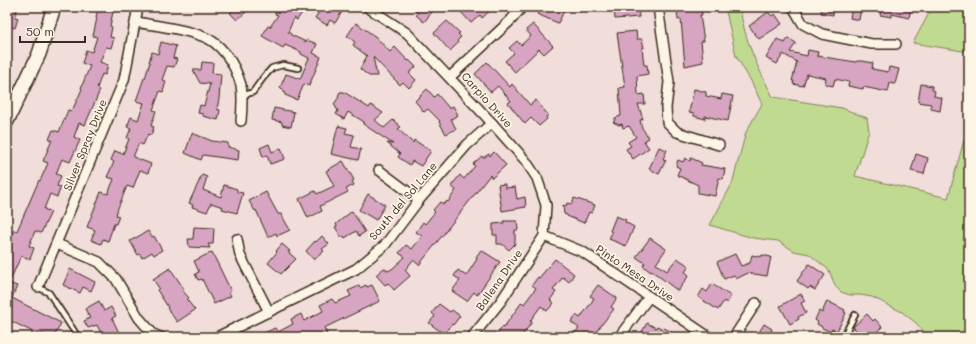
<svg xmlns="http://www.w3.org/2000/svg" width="976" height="344" font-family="Mali,sans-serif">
	<rect width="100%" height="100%" fill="#f1ddda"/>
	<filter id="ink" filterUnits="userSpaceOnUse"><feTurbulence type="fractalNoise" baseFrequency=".025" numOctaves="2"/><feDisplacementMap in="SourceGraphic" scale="8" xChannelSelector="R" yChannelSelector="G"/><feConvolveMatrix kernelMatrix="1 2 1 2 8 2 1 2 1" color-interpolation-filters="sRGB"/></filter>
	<g filter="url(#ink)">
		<g fill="#c1da91" stroke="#7e8258">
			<path d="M725,7H740C744,40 758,68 773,97L842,108L867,118L869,131L855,176L948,198L969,122V337H923L926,334L915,322L902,312L872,297L860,295H850L841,292L835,286L829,270L809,254L794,251L778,241L753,238L710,225L732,184L746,132L762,104L751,81L736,56Z"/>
			<polygon points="934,7 969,7 969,52 913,43 928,15"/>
		</g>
		<g fill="#d7a5c1" stroke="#3b2a1e">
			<polygon points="7,7 18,7 15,17 18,18 15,28 7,26"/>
			<polygon points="98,7 114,7 110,26 112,27 110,37 114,38 111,48 106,47 100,62 108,65 105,75 102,74 97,88 100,90 85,125 79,123 74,137 80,140 70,162 62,159 56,174 61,176 57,186 61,187 57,197 50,194 44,209 51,212 41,233 35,231 29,246 34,248 30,259 21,256 9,283 17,286 12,298 61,323 54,337 49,337 42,334 40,337 35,337 33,336 31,331 7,319 7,239 9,240 14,230 17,231 39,180 40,181 48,163 43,161 52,140 49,139 53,130 59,132 68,110 72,111 82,89 81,88 90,66 82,63 83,60 86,50 92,52 97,37 93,36 97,18 96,18"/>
			<polygon points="236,7 246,12 237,20 230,13"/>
			<polygon points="278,7 306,7 297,20 294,18 288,32 291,34 291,35 306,42 307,40 317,44 313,53 321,57 309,86 304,84 297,100 285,95 283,89 280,88 286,74 300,79 309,58 301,54 301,52 285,45 283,48 262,36 268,26 270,27 278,15 275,14"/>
			<polygon points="322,7 339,7 343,10 335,23 330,20 327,25 315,18"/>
			<polygon points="411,7 436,7 424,22 416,15 418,13"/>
			<polygon points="465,7 494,7 482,18 480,15 471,23 460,11"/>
			<polygon points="540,7 566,7 558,23 537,14"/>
			<polygon points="622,7 638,8 639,17 615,19 614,8"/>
			<polygon points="682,7 701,7 702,15 700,15 704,41 701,41 703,62 685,66 681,19 678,20 677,10 683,9"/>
			<polygon points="822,7 834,7 833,15 821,13"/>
			<polygon points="852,7 861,7 859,20 850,18"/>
			<polygon points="874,7 911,7 909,18 892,14 892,17 880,15 881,12 874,10"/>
			<polygon points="768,12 772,16 775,14 782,24 759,39 749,26"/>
			<polygon points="447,21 460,33 458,34 461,37 457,41 458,43 450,51 434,33"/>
			<polygon points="356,23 376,37 390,52 395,47 408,61 409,60 416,67 409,73 416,80 409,88 403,82 400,85 373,57 377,76 369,76 360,69 367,56 353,45 355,42 347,36"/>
			<polygon points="533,24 553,46 544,54 539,49 515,72 505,61 514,53 509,48 517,41 521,45 531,36 526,30"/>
			<polygon points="636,31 637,39 642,39 644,48 642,48 644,65 647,65 648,74 637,76 638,95 644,94 645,104 638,104 643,119 640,120 642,128 649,138 644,141 649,148 633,159 626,149 631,146 628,142 636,137 629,126 623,128 622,124 619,125 613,122 615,120 615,118 621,116 619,88 625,87 617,33"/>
			<polygon points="788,38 796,43 790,52 807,56 808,50 818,52 817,56 856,62 857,61 862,61 873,63 872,69 888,72 889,67 899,69 895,84 890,83 888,92 863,87 863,89 848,86 849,82 835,79 833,86 825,84 826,78 807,74 803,86 793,84 794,81 792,81 797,62 783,54 777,64 766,58 777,39 785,43"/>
			<polygon points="161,42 176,46 173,58 177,59 174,67 167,66 162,80 166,81 163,92 160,91 153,110 156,111 151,126 154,127 151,135 148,134 143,145 139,143 133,157 151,164 148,173 140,170 133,188 127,186 118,208 116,215 119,216 116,224 114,224 108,241 103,239 101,244 91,240 95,230 87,227 101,192 108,194 114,179 107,177 114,162 111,160 115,151 123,154 129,139 127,138 131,128 127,127 131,117 138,120 144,103 136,101 144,78 145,78 150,62 149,62 152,52 158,54"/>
			<polygon points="202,62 213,63 212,73 221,74 219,99 217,109 220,110 218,120 203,116 203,114 198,113 200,105 204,106 210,84 200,83 193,70 201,70"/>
			<polygon points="487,62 510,87 512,84 530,105 536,100 548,115 546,117 547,119 539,126 531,118 525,124 508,103 511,101 498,86 491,92 475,74"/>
			<polygon points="921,84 932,86 932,90 935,91 934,96 942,98 940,111 931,109 931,104 918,102"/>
			<polygon points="427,89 434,97 437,94 449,108 453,106 458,115 451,119 456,129 446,134 439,122 440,121 428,109 424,112 415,101"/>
			<polygon points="694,89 706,92 706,96 721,99 722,94 733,96 728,121 705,116 705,119 694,116 694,113 689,112"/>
			<polygon points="340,92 344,92 369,108 371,105 383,113 375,120 384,128 393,120 401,127 398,129 413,143 414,140 431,151 421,166 412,161 410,165 398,157 400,154 387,143 393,144 363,124 364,122 361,120 348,112 344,119 336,114 338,111 334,104 339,97 338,96"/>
			<polygon points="274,108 294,112 291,127 282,125 282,122 272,120"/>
			<polygon points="338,126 347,128 345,133 354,135 351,147 361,149 358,160 331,154"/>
			<polygon points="192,133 212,141 228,143 228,147 239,150 238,160 203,155 201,160 185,153"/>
			<polygon points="269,144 272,152 281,148 285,159 270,164 267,155 263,157 260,148"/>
			<polygon points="659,147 667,150 663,159 666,160 659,174 649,169"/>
			<polygon points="494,152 506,165 492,178 490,175 419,265 413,260 405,270 410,276 394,290 388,283 385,285 376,275 384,268 388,271 392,269 405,257 399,253 406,245 412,249 422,236 416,232 423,222 425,224 435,212 433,210 440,202 444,204 447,201 448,202 456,190 451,186 460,175 464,179 475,166 473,164 482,156 483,158 489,154 490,156"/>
			<polygon points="916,154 928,158 924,174 911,171"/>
			<polygon points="685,158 690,161 691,158 702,163 701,165 725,169 723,179 719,178 715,196 698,193 698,185 677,175 680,168 676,166 678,160 683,162"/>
			<polygon points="343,161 354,180 352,181 354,185 346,189 348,192 320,206 322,211 308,218 299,199 315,191 317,194 334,186 326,171"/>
			<polygon points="202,175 207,177 203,190 221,197 224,185 237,189 237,192 243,193 237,213 222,209 223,207 211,203 207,212 192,207 193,205 189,203"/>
			<polygon points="505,184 505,188 515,187 517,199 525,197 526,207 502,211 498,185"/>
			<polygon points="266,192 278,214 281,214 290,230 277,236 276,233 268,237 256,210 255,211 249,201"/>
			<polygon points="368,194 385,205 376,220 359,210"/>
			<polygon points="574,198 595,205 592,213 589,212 584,223 567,216 567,215 564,214 563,205 566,206 567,203 572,204"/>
			<polygon points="352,211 365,232 359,236 356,231 345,238 344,236 342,238 335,227 337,226 336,224"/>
			<polygon points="616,216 626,220 625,222 634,227 626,246 609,239 612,232 610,231"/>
			<polygon points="503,221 517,221 518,230 515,230 515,244 509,250 502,244 497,244 497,235 493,235 493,224 504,223"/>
			<polygon points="194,227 214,228 213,244 208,244 210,248 189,247 188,239 193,239"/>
			<polygon points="148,231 152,237 154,236 162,250 154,255 152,252 142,258 140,254 138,255 130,241"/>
			<polygon points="322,236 329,244 322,249 324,251 314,260 306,251 315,241 316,242"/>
			<polygon points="650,238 666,249 656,264 667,271 677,258 689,266 685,272 689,275 678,291 652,271 651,272 643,266 645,263 636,257"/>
			<polygon points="282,244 290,251 288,252 296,259 281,274 268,263 277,252 276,251"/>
			<polygon points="481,250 500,262 477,295 474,292 467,301 452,291 460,280 454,276 458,270 466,276 477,259 476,257"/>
			<polygon points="212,252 231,291 229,292 231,296 214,304 202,279 198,280 195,274 199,272 194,261"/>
			<polygon points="735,254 741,266 750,263 752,255 761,257 762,255 771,257 767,276 748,273 736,279 734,275 724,279 717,262"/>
			<polygon points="555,259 574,274 569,282 563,277 553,290 556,292 550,300 554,303 547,311 541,306 530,321 532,322 521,337 495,337 503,326 504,327 522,302 524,304 536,288 532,285 538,277 539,278"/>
			<polygon points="809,264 825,275 815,290 810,287 808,289 797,281"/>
			<polygon points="170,268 184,289 182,290 189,298 187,300 195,310 177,322 167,308 168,307 157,290 159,288 153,279"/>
			<polygon points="70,269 95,282 91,291 83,287 80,293 63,285"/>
			<polygon points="712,284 731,296 727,303 724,301 718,310 698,297 703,289 707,292"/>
			<polygon points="366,285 367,287 372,285 380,301 324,328 327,334 320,337 256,337 275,328 278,332 293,324 291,319 301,314 304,321 323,311 320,305 332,299 335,303 351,296 348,291 359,286 360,288"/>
			<polygon points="598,285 617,298 611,307 614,309 595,333 591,337 585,333 581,337 575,333 579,328 571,322 576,315 580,318 591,303 594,298 590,296"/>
			<polygon points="801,294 805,301 801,303 806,313 798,317 799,319 790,324 780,306"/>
			<polygon points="99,301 104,311 111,307 116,316 112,318 121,337 103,337 97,325 88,328 84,321 90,318 85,309"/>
			<polygon points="827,301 845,310 844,312 846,313 837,331 832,329 830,332 829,331 822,328 822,327 817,324 818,322 815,320 819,311 822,313"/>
			<polygon points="439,304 450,312 452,310 460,316 453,325 452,324 444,334 429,323 435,316 432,313"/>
			<polygon points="867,314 873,321 875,319 882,327 871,337 863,337 853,327"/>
			<polygon points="647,323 656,328 657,326 663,329 664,328 672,332 669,337 639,337"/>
			<polygon points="764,324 772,329 771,331 781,337 756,337"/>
		</g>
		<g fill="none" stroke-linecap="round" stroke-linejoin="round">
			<defs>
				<g id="service">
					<polyline points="242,96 253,92 263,78 272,68 283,65 298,68"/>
					<polyline points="38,287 49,293 78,337"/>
					<polyline points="843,337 855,315"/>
				</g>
				<g id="minor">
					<polyline points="367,7 407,33 492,123 525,160 537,178 546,205 544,236 501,301 472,337"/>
					<polyline points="658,7 669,82 666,108 667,122 677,132 719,145"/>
					<polyline points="793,7 803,24 822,34 872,44 896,44"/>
					<path d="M136,22C157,26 179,28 199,35C221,41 235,64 241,85C243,96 242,109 241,121"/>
					<polyline points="450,77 511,20 522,7"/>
					<polyline points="379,170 419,200"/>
					<polyline points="544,236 583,252 709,337"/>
					<polyline points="237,239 240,255 269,312"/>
					<polyline points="57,244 99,262 116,279 139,318 153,334 160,337"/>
					<polyline points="38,287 124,80 138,7"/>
					<polyline points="217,337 356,269 385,245 419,200 467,145 492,123"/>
					<polyline points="619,337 649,297"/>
					<polyline points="734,337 756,303"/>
				</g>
				<polyline id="secondary" points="7,121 39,54 54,7"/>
			</defs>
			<use href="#service" stroke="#3b2a1e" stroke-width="8"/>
			<use href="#minor" stroke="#3b2a1e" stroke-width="12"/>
			<use href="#secondary" stroke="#3b2a1e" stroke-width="16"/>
			<use href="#service" stroke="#fcf5e5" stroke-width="4.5"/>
			<use href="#minor" stroke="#fcf5e5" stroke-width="9"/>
			<use href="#secondary" stroke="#fcf5e5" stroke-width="13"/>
		</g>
	</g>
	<g text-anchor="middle" stroke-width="3.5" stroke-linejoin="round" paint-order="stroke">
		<g font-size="11" fill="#3b2a1e" stroke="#fcf5e5">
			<text transform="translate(487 100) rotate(48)" y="4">Carpio Drive</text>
			<text transform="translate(85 145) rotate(-68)" y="4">Silver Spray Drive</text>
			<text transform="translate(403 201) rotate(-50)" y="4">South del Sol Lane</text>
			<text transform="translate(635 273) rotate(34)" y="4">Pinto Mesa Drive</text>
			<text transform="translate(499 280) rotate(-55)" y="4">Ballena Drive</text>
		</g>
	</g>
	<rect width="976" height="344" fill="none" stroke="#fcf5e5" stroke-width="24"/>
	<rect x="12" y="12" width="952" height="320" fill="none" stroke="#3b2a1e" stroke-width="1.5" filter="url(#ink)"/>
	<path d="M20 36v6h65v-6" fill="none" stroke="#3b2a1e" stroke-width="2"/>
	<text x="26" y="36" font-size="12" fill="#3b2a1e" stroke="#fcf5e5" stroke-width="3" paint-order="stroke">50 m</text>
</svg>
